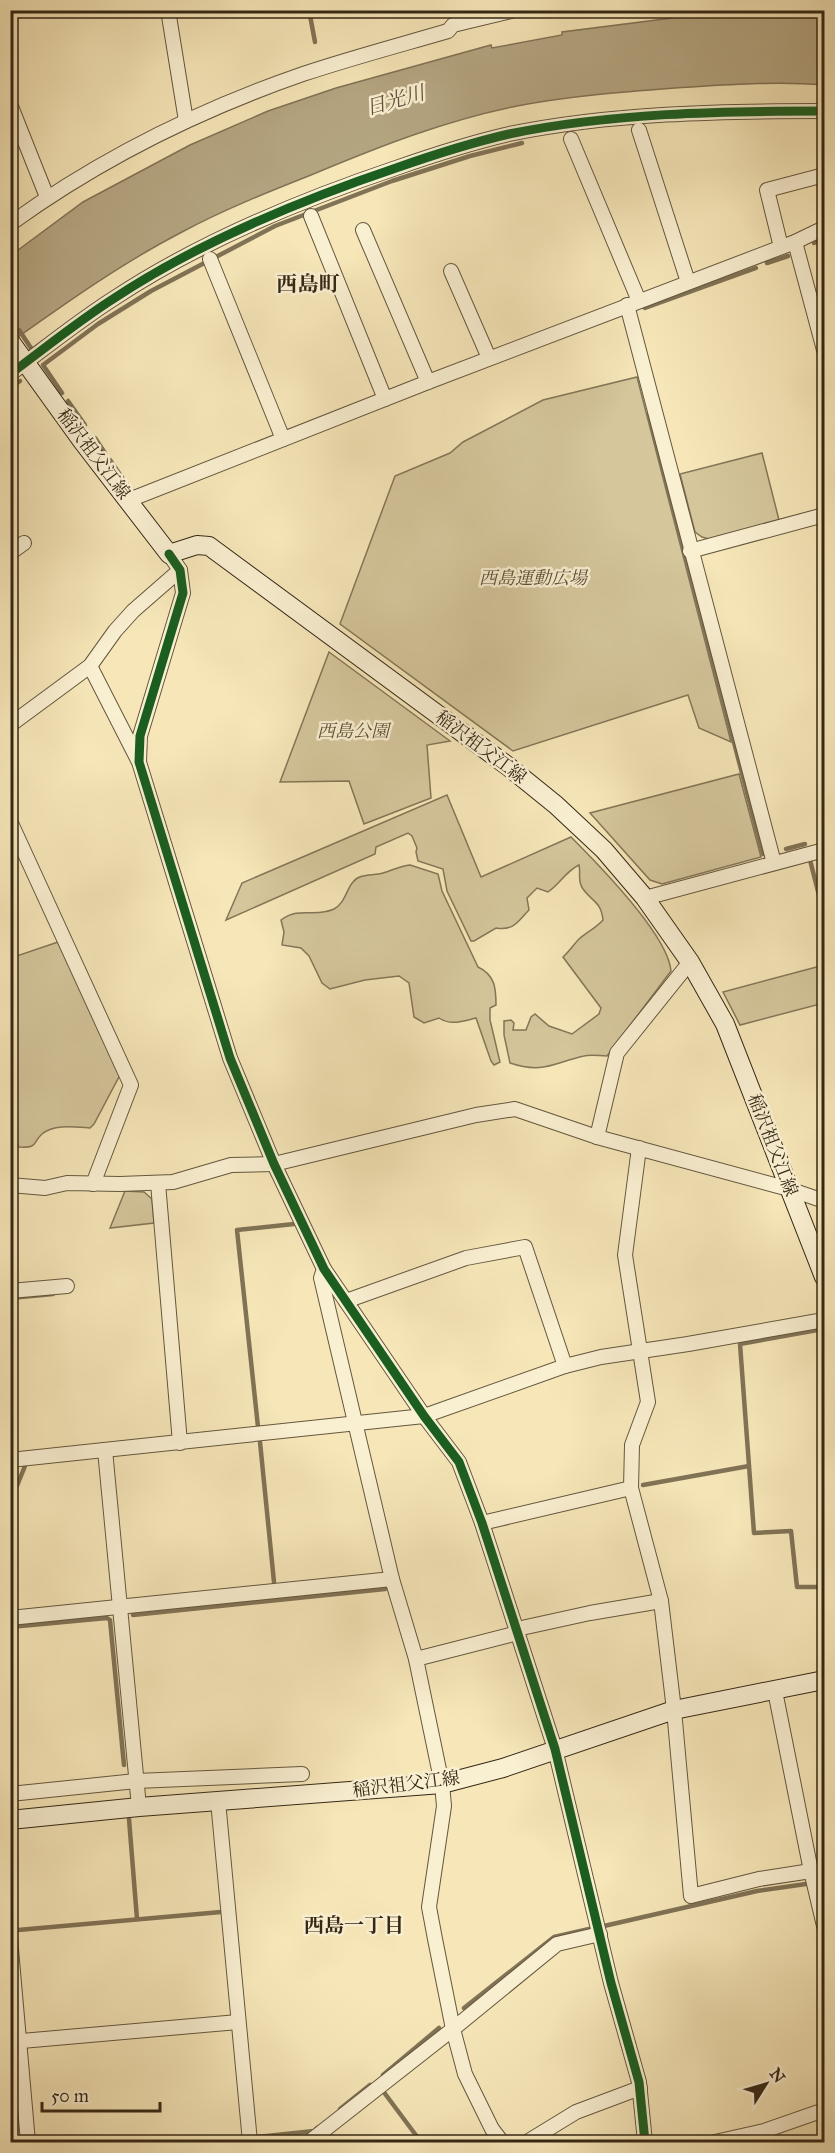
<svg xmlns="http://www.w3.org/2000/svg" width="835" height="2153" font-family="'IM FELL Great Primer','Noto Serif JP',serif">
	<rect width="100%" height="100%" fill="#f6e6b8"/>
	<filter id="stains"><feTurbulence type="fractalNoise" baseFrequency=".00333" numOctaves="4"/><feColorMatrix values="0 0 0 0 .2 0 0 0 0 .09 0 0 0 0 .02 0 0 0 .5 -.17"/></filter>
	<radialGradient id="worn" r=".72"><stop offset=".6" stop-color="#630" stop-opacity="0"/><stop offset="1" stop-color="#630" stop-opacity=".3"/></radialGradient>
	<g fill="#d5c69c" stroke="#847658" stroke-width="1.5">
		<polygon points="637,377 731,742 699,728 688,695 513,751 340,624 395,476 450,453 463,442 543,400"/>
		<polygon points="762,453 779,520 709,539 702,537 695,532 680,474"/>
		<polygon points="329,652 450,741 427,745 431,798 364,824 349,781 280,782"/>
		<polygon points="739,774 761,857 662,884 650,880 590,813"/>
		<path d="M447,795L481,877L571,837C597,863 668,935 671,971L607,1056C600,1056 591,1054 584,1056C553,1063 543,1074 510,1063L504,1035V1021L511,1020L514,1023L513,1030H526L531,1017L535,1014L549,1026L572,1034L599,1014L601,1008L563,957C569,952 574,944 579,939C587,932 596,928 603,920C601,901 592,902 583,889C577,881 581,873 579,865C566,871 560,884 548,892L537,888L527,898L529,910C518,921 514,931 496,928L474,941H471L447,891L443,869L418,861L416,852L417,848L412,836L408,833L376,847L375,854L226,920L242,883Z"/>
		<path d="M410,865L438,874L442,891L478,967C495,975 496,988 496,1005L490,1008V1020L500,1062L494,1065L491,1061L476,1018C463,1021 451,1026 439,1018L424,1023L414,1017L409,983L399,976L365,980L330,989L322,983L309,956L301,948L282,945L284,932L281,920C300,906 315,918 334,909C345,903 346,890 353,882C360,873 373,876 383,873C393,870 400,866 410,865Z"/>
		<path d="M61,941L121,1073L94,1124L90,1128C75,1127 54,1124 42,1134C31,1144 39,1148 19,1147L13,1136L10,1112V949L17,956Z"/>
		<polygon points="824,965 824,1003 740,1025 723,992"/>
		<polygon points="125,1191 144,1192 152,1199 154,1223 110,1228"/>
	</g>
	<path fill="#b4a581" stroke="#817356" stroke-width="1.5" d="M805,13L824,15V85C775,81 725,85 675,88C622,92 569,96 517,106C446,120 378,147 311,175C268,192 223,210 182,232C122,263 66,303 11,342L10,256L83,202L190,145L268,111L336,88L491,45L492,48L562,35V32L688,16Z"/>
	<g fill="none" stroke-linecap="round" stroke-linejoin="round">
		<g stroke="#817356" stroke-width="4.5">
			<polyline points="309,10 315,42"/>
			<polyline points="814,243 824,238"/>
			<polyline points="767,263 788,256"/>
			<polyline points="645,308 756,268"/>
			<polyline points="19,330 31,348"/>
			<polyline points="10,388 20,381"/>
			<polyline points="62,393 43,365 98,324 151,291 275,226 392,181 470,156 522,143"/>
			<polyline points="68,401 85,425"/>
			<polyline points="649,415 763,854"/>
			<polyline points="95,438 105,453"/>
			<polyline points="110,460 132,492"/>
			<polyline points="786,849 805,844"/>
			<polyline points="810,860 824,915"/>
			<polyline points="10,1298 53,1294"/>
			<polyline points="823,1329 740,1344 754,1533 791,1531 797,1587 824,1587"/>
			<polyline points="258,1427 237,1230 294,1224"/>
			<polyline points="260,1442 274,1582"/>
			<polyline points="643,1485 749,1466"/>
			<polyline points="10,1503 25,1466"/>
			<polyline points="133,1615 385,1589"/>
			<polyline points="10,1627 107,1618 110,1620 124,1765"/>
			<polyline points="129,1819 137,1919"/>
			<polyline points="604,1926 757,1891 806,1884"/>
			<polyline points="18,1930 221,1912"/>
			<polyline points="464,2008 554,1937 589,1929"/>
			<polyline points="383,2075 439,2028"/>
			<polyline points="383,2091 421,2142"/>
			<polyline points="340,2109 370,2085"/>
			<polyline points="257,2137 314,2131 317,2128"/>
			<polyline points="198,2142 239,2138"/>
		</g>
		<defs>
			<g id="minor">
				<polyline points="168,10 186,121"/>
				<polyline points="10,104 47,197"/>
				<polyline points="639,130 688,282"/>
				<polyline points="571,139 639,301"/>
				<polyline points="311,216 385,399"/>
				<path d="M10,224C100,159 199,110 303,74C351,58 400,45 448,31L453,25L515,10"/>
				<polyline points="363,230 428,382"/>
				<polyline points="795,242 824,350"/>
				<polyline points="781,247 767,190 824,175"/>
				<polyline points="210,259 283,439"/>
				<polyline points="451,271 489,358"/>
				<polyline points="627,305 774,863"/>
				<path d="M10,374C44,349 77,322 113,299C199,242 298,201 396,168C433,155 470,143 509,134C611,113 720,111 824,111"/>
				<polyline points="129,500 428,382 795,242 824,228"/>
				<polyline points="690,551 824,515"/>
				<polyline points="10,553 24,543"/>
				<polyline points="169,554 180,570 183,593 140,736 139,762 230,1058 274,1164 324,1269 424,1416 459,1462 482,1523 555,1749 611,1983 639,2082 645,2142"/>
				<polyline points="90,666 138,760"/>
				<polyline points="10,725 90,666 115,631 133,611 180,570"/>
				<polyline points="10,821 131,1085 93,1184"/>
				<polyline points="645,898 824,850"/>
				<polyline points="597,1137 617,1053 690,962"/>
				<polyline points="158,1183 180,1443"/>
				<polyline points="10,1185 45,1188 67,1183 120,1184 173,1182 231,1165 274,1164 476,1115 515,1109 597,1137 789,1189 824,1201"/>
				<polyline points="324,1269 321,1278 392,1579 416,1659 442,1784 444,1806 429,1907 435,1939 453,2029 465,2074 492,2129 502,2142"/>
				<polyline points="10,1291 67,1286"/>
				<polyline points="346,1301 466,1258 525,1247 565,1366"/>
				<polyline points="105,1450 139,1807"/>
				<polyline points="10,1460 424,1416 565,1366 601,1357 688,1344 824,1320"/>
				<polyline points="631,1488 661,1601 674,1710 691,1896 759,1879 811,1871"/>
				<polyline points="482,1523 631,1488 632,1445 648,1402 625,1255 639,1148"/>
				<polyline points="10,1618 392,1579"/>
				<polyline points="517,1629 590,1613 661,1601"/>
				<polyline points="416,1659 518,1633"/>
				<polyline points="775,1691 811,1871 824,1926"/>
				<polyline points="10,1794 136,1781 302,1774"/>
				<polyline points="218,1801 250,2142"/>
				<polyline points="10,1938 28,2142"/>
				<polyline points="10,2042 238,2022"/>
				<polyline points="309,2142 453,2029 557,1944 600,1934"/>
				<polyline points="527,2142 576,2112 640,2088"/>
				<polyline points="715,2142 764,2131 824,2110"/>
			</g>
			<g id="secondary">
				<polyline points="10,341 82,441 169,554 197,545 209,546 509,767 556,805 604,850 645,898 690,962 725,1024 824,1277"/>
				<polyline points="10,1820 139,1807 442,1784 503,1768 674,1710 824,1680"/>
			</g>
		</defs>
		<use href="#minor" stroke="#64573e" stroke-width="16"/>
		<use href="#secondary" stroke="#342715" stroke-width="20"/>
		<use href="#minor" stroke="#f9efd1" stroke-width="14"/>
		<use href="#secondary" stroke="#f9efd1" stroke-width="18"/>
		<defs>
			<g id="cycleway">
				<path d="M10,374C44,349 77,322 113,299C199,242 298,201 396,168C433,155 470,143 509,134C611,113 720,111 824,111"/>
				<polyline points="169,554 180,570 183,593 140,736 139,762 230,1058 274,1164 324,1269 424,1416 459,1462 482,1523 555,1749 611,1983 639,2082 645,2142"/>
			</g>
		</defs>
		<use href="#cycleway" stroke="#f9efd1" stroke-width="13"/>
		<use href="#cycleway" stroke="#1b5e20" stroke-width="9"/>
	</g>
	<g text-anchor="middle" stroke-width="5" stroke-linejoin="round" paint-order="stroke">
		<g font-size="18" fill="#342715" stroke="#f9efd1">
			<text transform="translate(94 454) rotate(53)" y="6">稲沢祖父江線</text>
			<text transform="translate(481 747) rotate(37)" y="6">稲沢祖父江線</text>
			<text transform="translate(773 1145) rotate(69)" y="6">稲沢祖父江線</text>
			<text transform="translate(406 1784) rotate(-7)" y="6">稲沢祖父江線</text>
		</g>
		<g font-size="18" font-style="italic" fill="#5c4f37" stroke="#f9efd1">
			<text x="533" y="584">西島運動広場</text>
			<text x="353" y="737">西島公園</text>
		</g>
		<g font-size="20" font-style="italic" fill="#61533b" stroke="#f9efd1">
			<text transform="translate(395 100) rotate(-16)" y="7">日光川</text>
		</g>
		<g font-size="20" font-weight="bold" fill="#342715" stroke="#f9efd1">
			<text x="354" y="1932">西島一丁目</text>
		</g>
		<g font-size="21" font-weight="bold" fill="#342715" stroke="#f9efd1">
			<text x="308" y="291">西島町</text>
		</g>
	</g>
	<rect width="835" height="2153" fill="none" stroke="#f6e6b8" stroke-width="36"/>
	<rect x="12" y="12" width="811" height="2129" fill="none" stroke="#342715" stroke-width="3"/>
	<rect x="18" y="18" width="799" height="2117" fill="none" stroke="#342715" stroke-width="1.5"/>
	<g transform="translate(766 2084) rotate(53)" stroke="#f9efd1" stroke-width="4.5" paint-order="stroke">
	<path d="M0-4.5L10 22L0 15L-10 22Z" fill="#342715"/>
	<text y="-9" font-size="16" font-weight="bold" text-anchor="middle" fill="#342715">N</text>
	</g>
	<path d="M42 2102v9h118v-9" fill="none" stroke="#342715" stroke-width="3"/>
	<text x="51" y="2102" font-size="18" fill="#342715" stroke="#f9efd1" stroke-width="4.5" paint-order="stroke">50 m</text>
	<rect width="100%" height="100%" filter="url(#stains)"/>
	<rect width="100%" height="100%" fill="url(#worn)"/>
</svg>
